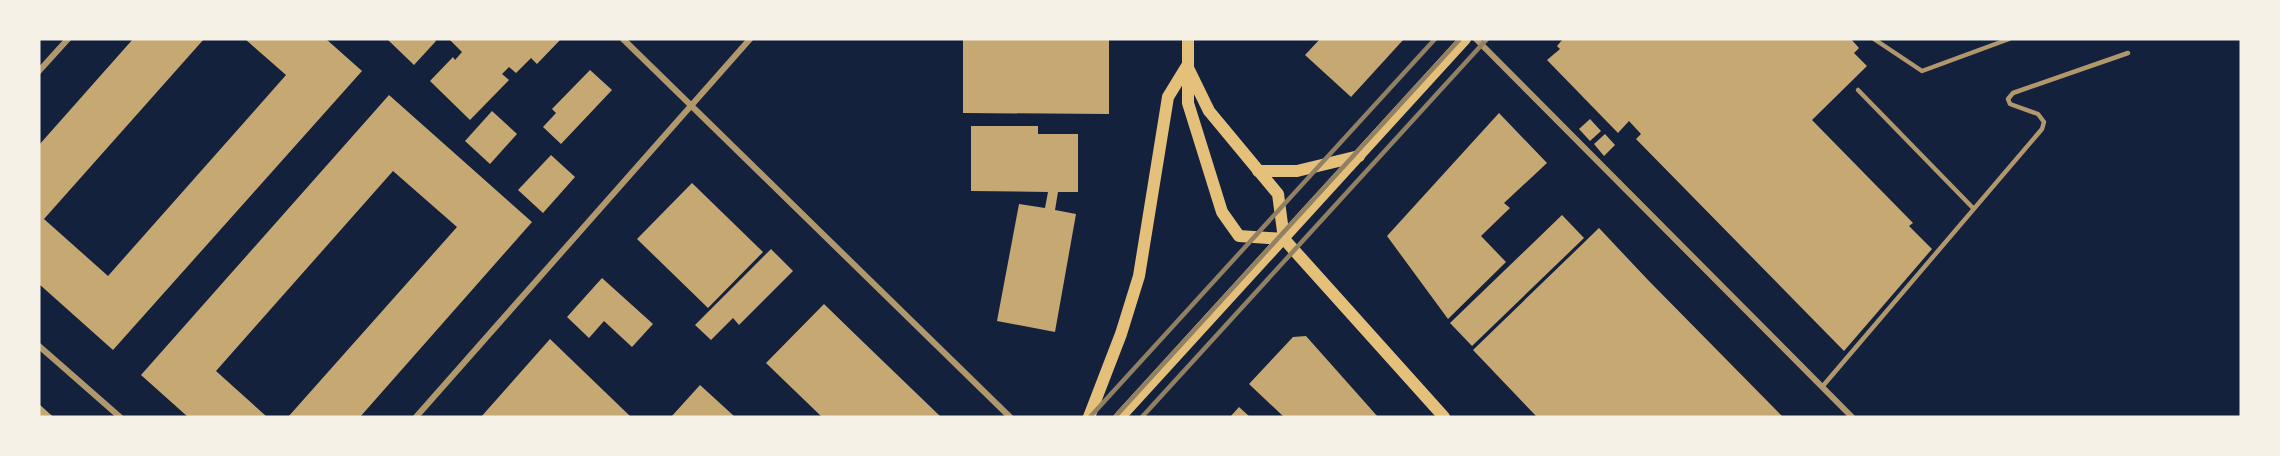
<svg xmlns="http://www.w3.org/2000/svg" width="2280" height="456" font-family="'DM Sans',sans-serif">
	<rect width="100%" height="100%" fill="#14213d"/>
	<g fill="#c6a872">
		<polygon points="133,39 204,39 44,219 108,276 286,75 245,39 326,39 362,71 113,350 39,284 39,145"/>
		<polygon points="387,39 434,39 436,41 414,65"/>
		<polygon points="449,39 561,39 537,64 531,58 516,73 509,67 502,74 509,80 470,120 430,81 453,57 455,60 462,52"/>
		<polygon points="963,39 1109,39 1109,114 963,113"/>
		<polygon points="1320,39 1404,39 1351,97 1305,55"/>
		<polygon points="1563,39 1851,39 1859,48 1854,53 1867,66 1812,120 1913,223 1909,226 1932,249 1844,351 1636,139 1641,134 1629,121 1618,133 1547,60 1560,49 1557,46"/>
		<polygon points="590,70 612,90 561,144 543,127 556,113 552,109"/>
		<polygon points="389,95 532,222 360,417 288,417 457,227 393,171 216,371 267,417 188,417 141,375"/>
		<polygon points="492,111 517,134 490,164 465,141"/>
		<polygon points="1499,113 1547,163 1504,203 1510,208 1481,236 1506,262 1448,319 1387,236"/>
		<polygon points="1590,119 1601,131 1590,141 1579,129"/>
		<polygon points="971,126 1038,126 1038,134 1078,134 1078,192 1058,192 1055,210 1076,214 1055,332 997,321 1019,204 1045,208 1048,192 971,191"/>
		<polygon points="1605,134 1615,145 1604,156 1594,144"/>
		<polygon points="551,155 575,177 543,213 518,190"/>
		<polygon points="692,183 763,252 708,308 637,239"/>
		<polygon points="1562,215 1584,238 1472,346 1450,323"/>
		<polygon points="1599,228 1648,280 1783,417 1537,417 1473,350"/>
		<polygon points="771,249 793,271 739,325 733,318 711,340 695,325"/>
		<polygon points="602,278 653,324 632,347 604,321 589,338 567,317"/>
		<polygon points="824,304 860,339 941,417 822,417 766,363"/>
		<polygon points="1306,336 1378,417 1284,417 1249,384 1293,337"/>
		<polygon points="550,339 631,417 481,417"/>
		<polygon points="700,385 735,417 671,417"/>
		<polygon points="39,404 50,414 54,417 39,417"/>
		<polygon points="1239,407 1250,417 1230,417"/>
	</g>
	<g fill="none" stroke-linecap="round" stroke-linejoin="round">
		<g stroke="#b1986c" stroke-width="4.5">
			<polyline points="1874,39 1922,71 2009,39"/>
			<polyline points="1858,90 1973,208"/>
			<polyline points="1822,387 2042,129 2044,122 2038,114 2010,104 2008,99 2013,93 2128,53"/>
		</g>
		<g stroke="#b1986c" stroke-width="6">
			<polyline points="623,39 1010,417"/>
			<polyline points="1476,39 1852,417"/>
			<polyline points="39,71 68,39"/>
			<polyline points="39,346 120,417"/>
			<polyline points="416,417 750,39"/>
		</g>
		<g stroke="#e5c07b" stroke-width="12">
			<polyline points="1188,39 1188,103 1222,212 1239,236 1284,239"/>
			<polyline points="1189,70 1209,111 1278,194 1284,239"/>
			<polyline points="1258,171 1297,171 1359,156"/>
			<polyline points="1284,239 1444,417"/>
			<polyline points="1089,417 1121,334 1139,276 1168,97 1187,66"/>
			<polyline points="1120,417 1465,39"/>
		</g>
		<g stroke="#918062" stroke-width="4.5">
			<polyline points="1090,417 1435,39"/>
			<polyline points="1115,417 1460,39"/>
			<polyline points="1142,417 1487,39"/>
		</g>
	</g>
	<rect width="2280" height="456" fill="none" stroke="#f6f1e7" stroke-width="81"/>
</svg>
